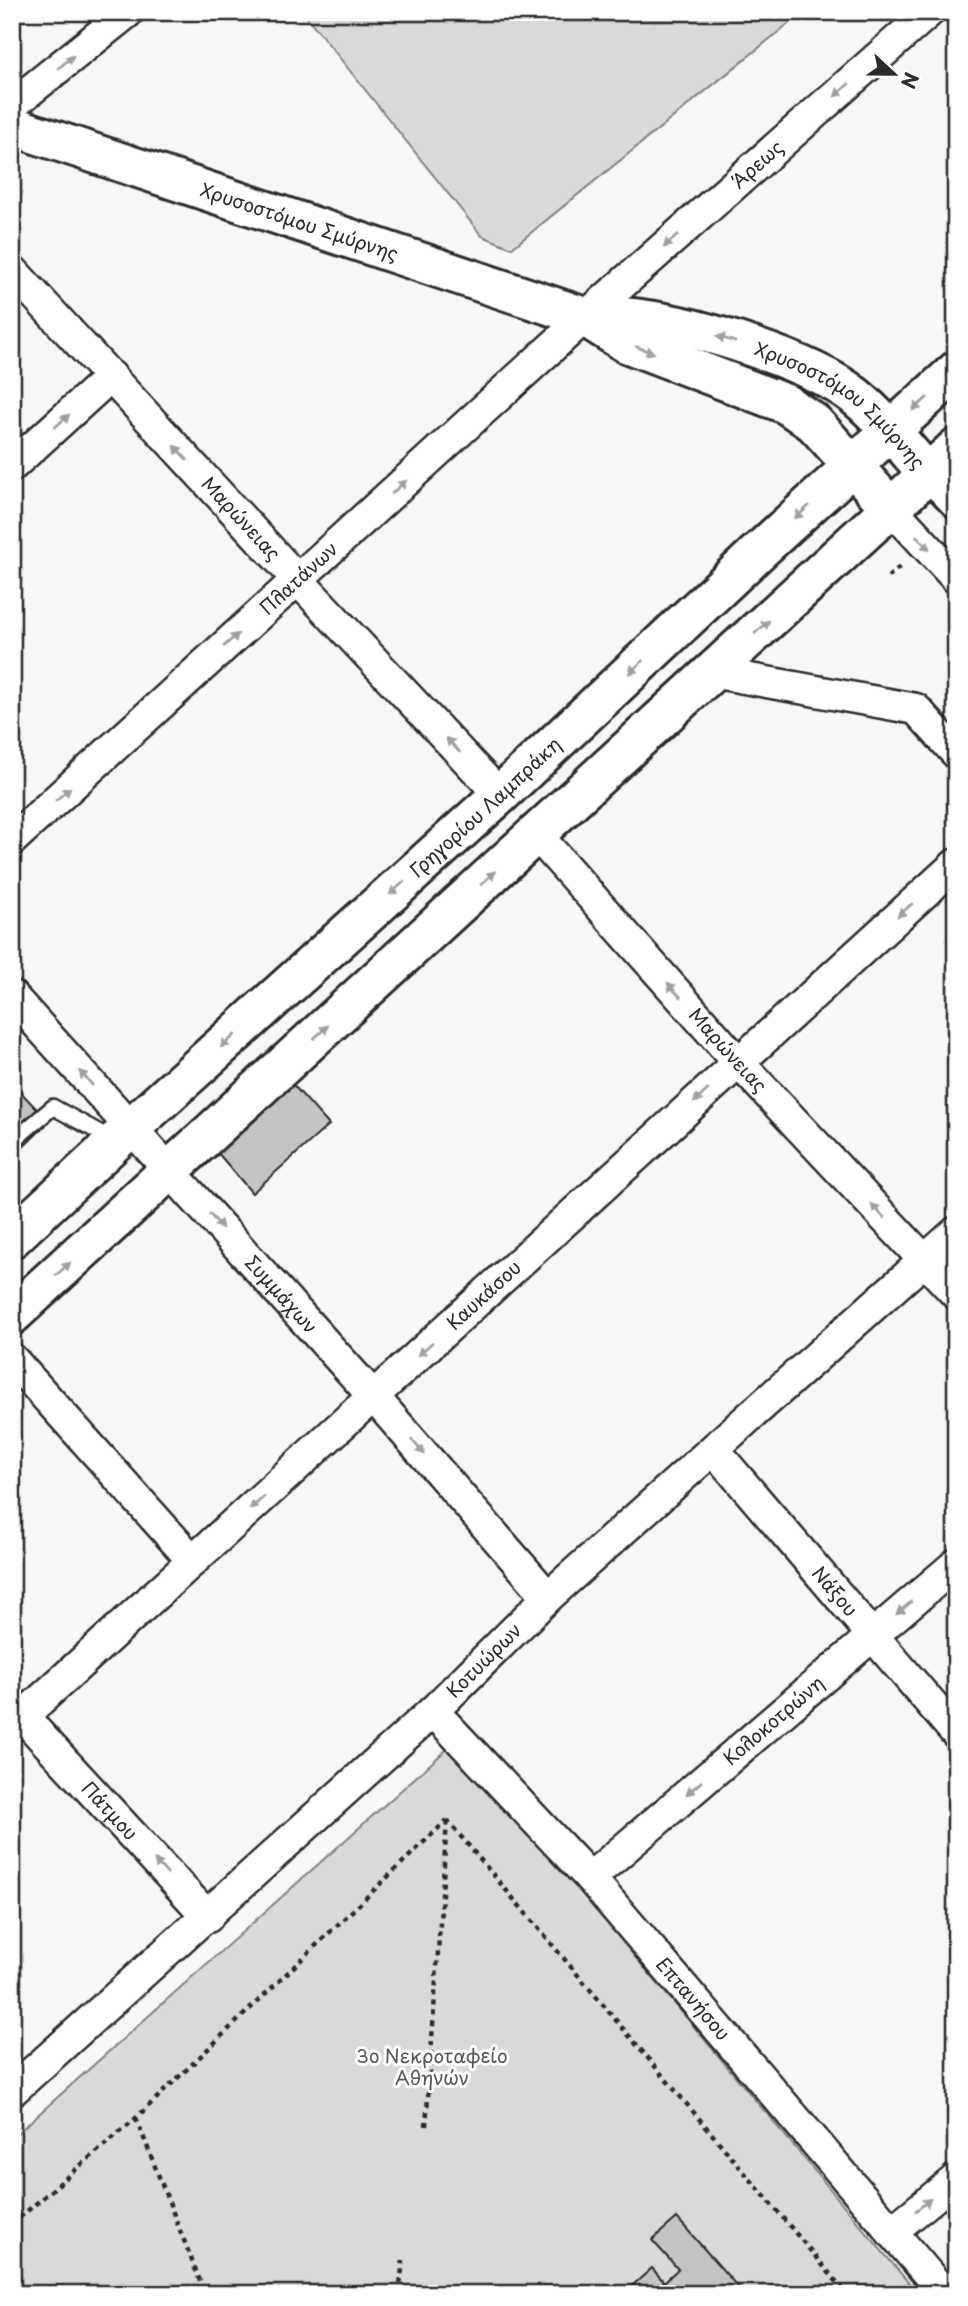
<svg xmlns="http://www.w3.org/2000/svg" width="968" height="2306" font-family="'Playpen Sans',sans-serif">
	<rect width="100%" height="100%" fill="#f7f7f7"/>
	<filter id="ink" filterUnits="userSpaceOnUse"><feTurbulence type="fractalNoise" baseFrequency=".0143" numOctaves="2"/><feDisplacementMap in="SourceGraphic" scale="14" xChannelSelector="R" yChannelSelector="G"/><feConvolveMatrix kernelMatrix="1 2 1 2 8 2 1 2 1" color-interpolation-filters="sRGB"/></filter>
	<g filter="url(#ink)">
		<g fill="#d9d9d9" stroke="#828282" stroke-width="2">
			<polygon points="303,12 803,12 512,248 482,236"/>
			<polygon points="455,1742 918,2294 12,2294 12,2138"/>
		</g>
		<g fill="#c4c4c4" stroke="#2b2b2b" stroke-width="2">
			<polygon points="287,1078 329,1125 252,1193 211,1145"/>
			<polygon points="16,1087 49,1122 15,1155 12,1152 12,1090"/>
			<polygon points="677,2218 744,2294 623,2294 652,2268 664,2282 678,2269 652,2240"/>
		</g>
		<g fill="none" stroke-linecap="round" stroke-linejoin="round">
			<defs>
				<polyline id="lane" points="12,1142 53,1107 115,1141"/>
				<g id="street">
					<polyline points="12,105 128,12"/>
					<path id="s1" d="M12,270L297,579L500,795"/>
					<polyline points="12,466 111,376"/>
					<polyline points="928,474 956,503"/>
					<polyline points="891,508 956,578"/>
					<polyline points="711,672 916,709 956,753"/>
					<path id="s2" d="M536,834L738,1062L956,1294"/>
					<path id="s3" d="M12,840L585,317L929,12"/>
					<path id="s4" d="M12,996L373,1396L548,1597"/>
					<polyline points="12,1359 193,1561"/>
					<path id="s5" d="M714,1450L956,1733"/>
					<path id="s6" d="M12,1705L208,1917"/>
					<path id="s7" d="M433,1711L590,1878L945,2294"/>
					<path id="s8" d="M12,1726L956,864"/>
					<path id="s9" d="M590,1878L956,1564"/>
					<path id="s10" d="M12,2091L433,1711L548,1597L956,1232"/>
					<polyline points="891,2232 956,2179"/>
				</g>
				<g id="secondary">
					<path id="s11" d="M12,126L585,317L626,343L786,404L814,423L891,508"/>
					<path id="s12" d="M587,317C605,317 623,316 641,319C697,326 811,361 855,396C882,418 905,448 928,474"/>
					<path id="s13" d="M12,1238L116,1141L500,795L755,555L956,371"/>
					<polyline points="12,1315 956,448"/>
				</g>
			</defs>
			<use href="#lane" stroke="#2b2b2b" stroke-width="19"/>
			<use href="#street" stroke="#2b2b2b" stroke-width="35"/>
			<use href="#secondary" stroke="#2b2b2b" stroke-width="44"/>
			<g stroke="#2b2b2b" stroke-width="4.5" stroke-dasharray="5 5" stroke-linecap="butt">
				<polyline points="888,577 901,566"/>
				<polyline points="447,1820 847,2294"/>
				<polyline points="136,2118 205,2294"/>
				<polyline points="426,2126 447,1821"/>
				<polyline points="12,2224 136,2118 447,1820"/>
				<polyline points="399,2294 403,2260"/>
			</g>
			<use href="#lane" stroke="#fff" stroke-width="14"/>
			<use href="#street" stroke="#fff" stroke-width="30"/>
			<use href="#secondary" stroke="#fff" stroke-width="38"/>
		</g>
		<defs><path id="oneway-solid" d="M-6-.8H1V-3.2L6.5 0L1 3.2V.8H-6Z" transform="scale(1.75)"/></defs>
		<g fill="#a0a0a0">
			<use href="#oneway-solid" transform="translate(66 62) rotate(-39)"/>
			<use href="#oneway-solid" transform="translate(842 90) rotate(138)"/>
			<use href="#oneway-solid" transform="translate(671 241) rotate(138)"/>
			<use href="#oneway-solid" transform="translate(726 339) rotate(-162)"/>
			<use href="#oneway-solid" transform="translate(645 350) rotate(21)"/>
			<use href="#oneway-solid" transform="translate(920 404) rotate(139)"/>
			<use href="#oneway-solid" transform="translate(62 421) rotate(-42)"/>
			<use href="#oneway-solid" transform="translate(181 453) rotate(-132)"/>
			<use href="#oneway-solid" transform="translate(399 487) rotate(-42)"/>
			<use href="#oneway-solid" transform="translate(802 512) rotate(138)"/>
			<use href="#oneway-solid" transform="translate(923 543) rotate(47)"/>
			<use href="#oneway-solid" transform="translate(762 627) rotate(-42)"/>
			<use href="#oneway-solid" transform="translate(231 640) rotate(-42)"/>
			<use href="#oneway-solid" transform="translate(636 667) rotate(137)"/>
			<use href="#oneway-solid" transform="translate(453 745) rotate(-133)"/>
			<use href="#oneway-solid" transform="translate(63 794) rotate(-42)"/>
			<use href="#oneway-solid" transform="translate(488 878) rotate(-43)"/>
			<use href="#oneway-solid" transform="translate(397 888) rotate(138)"/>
			<use href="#oneway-solid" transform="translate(905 910) rotate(138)"/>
			<use href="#oneway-solid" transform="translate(674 990) rotate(-132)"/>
			<use href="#oneway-solid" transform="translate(321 1032) rotate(-43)"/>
			<use href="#oneway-solid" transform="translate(228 1041) rotate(138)"/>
			<use href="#oneway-solid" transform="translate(86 1078) rotate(-132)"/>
			<use href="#oneway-solid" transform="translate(701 1096) rotate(138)"/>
			<use href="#oneway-solid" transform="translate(878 1211) rotate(-133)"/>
			<use href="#oneway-solid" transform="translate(216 1221) rotate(48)"/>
			<use href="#oneway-solid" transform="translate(63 1269) rotate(-42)"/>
			<use href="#oneway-solid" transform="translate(425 1349) rotate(138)"/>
			<use href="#oneway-solid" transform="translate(418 1447) rotate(49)"/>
			<use href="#oneway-solid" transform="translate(257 1503) rotate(138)"/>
			<use href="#oneway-solid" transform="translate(904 1608) rotate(139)"/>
			<use href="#oneway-solid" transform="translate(694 1788) rotate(139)"/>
			<use href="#oneway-solid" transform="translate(161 1867) rotate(-133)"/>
			<use href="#oneway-solid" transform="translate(923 2205) rotate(-39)"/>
		</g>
	</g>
	<g text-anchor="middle" stroke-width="6" stroke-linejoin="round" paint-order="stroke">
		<g font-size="19" fill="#2b2b2b" stroke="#fff">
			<text dy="7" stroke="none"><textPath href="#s3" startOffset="1006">Άρεως</textPath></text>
			<text dy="7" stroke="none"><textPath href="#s11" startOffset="303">Χρυσοστόμου Σμύρνης</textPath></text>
			<text dy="7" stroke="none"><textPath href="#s12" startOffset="276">Χρυσοστόμου Σμύρνης</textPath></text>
			<text dy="7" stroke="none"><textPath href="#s1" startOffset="338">Μαρώνειας</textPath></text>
			<text dy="7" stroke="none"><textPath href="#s3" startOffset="388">Πλατάνων</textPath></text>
			<text dy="7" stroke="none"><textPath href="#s13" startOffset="640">Γρηγορίου Λαμπράκη</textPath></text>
			<text dy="7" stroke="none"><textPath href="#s2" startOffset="289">Μαρώνειας</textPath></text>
			<text dy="7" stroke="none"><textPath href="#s4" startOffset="402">Συμμάχων</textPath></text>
			<text dy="7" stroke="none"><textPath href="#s8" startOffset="639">Καυκάσου</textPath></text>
			<text dy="7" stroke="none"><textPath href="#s5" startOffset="186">Νάξου</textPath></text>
			<text dy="7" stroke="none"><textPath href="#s10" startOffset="639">Κοτυώρων</textPath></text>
			<text dy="7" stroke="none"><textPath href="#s9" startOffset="242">Κολοκοτρώνη</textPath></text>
			<text dy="7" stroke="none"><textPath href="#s6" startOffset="144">Πάτμου</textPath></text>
			<text dy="7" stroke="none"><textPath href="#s7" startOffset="388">Επτανήσου</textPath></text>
		</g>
		<g font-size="19" fill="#565656" stroke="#fff">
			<text x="432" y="2063">3ο Νεκροταφείο<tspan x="432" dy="22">Αθηνών</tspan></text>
		</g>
	</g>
	<rect width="968" height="2306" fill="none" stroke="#fff" stroke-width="42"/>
	<rect x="21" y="21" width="926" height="2264" fill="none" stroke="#2b2b2b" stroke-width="2.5" filter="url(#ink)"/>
	<g transform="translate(894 74) rotate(112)" stroke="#ffffff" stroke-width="5" paint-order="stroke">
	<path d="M0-5L12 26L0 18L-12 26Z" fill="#2b2b2b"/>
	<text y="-10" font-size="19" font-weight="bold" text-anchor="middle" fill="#2b2b2b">N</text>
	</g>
</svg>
